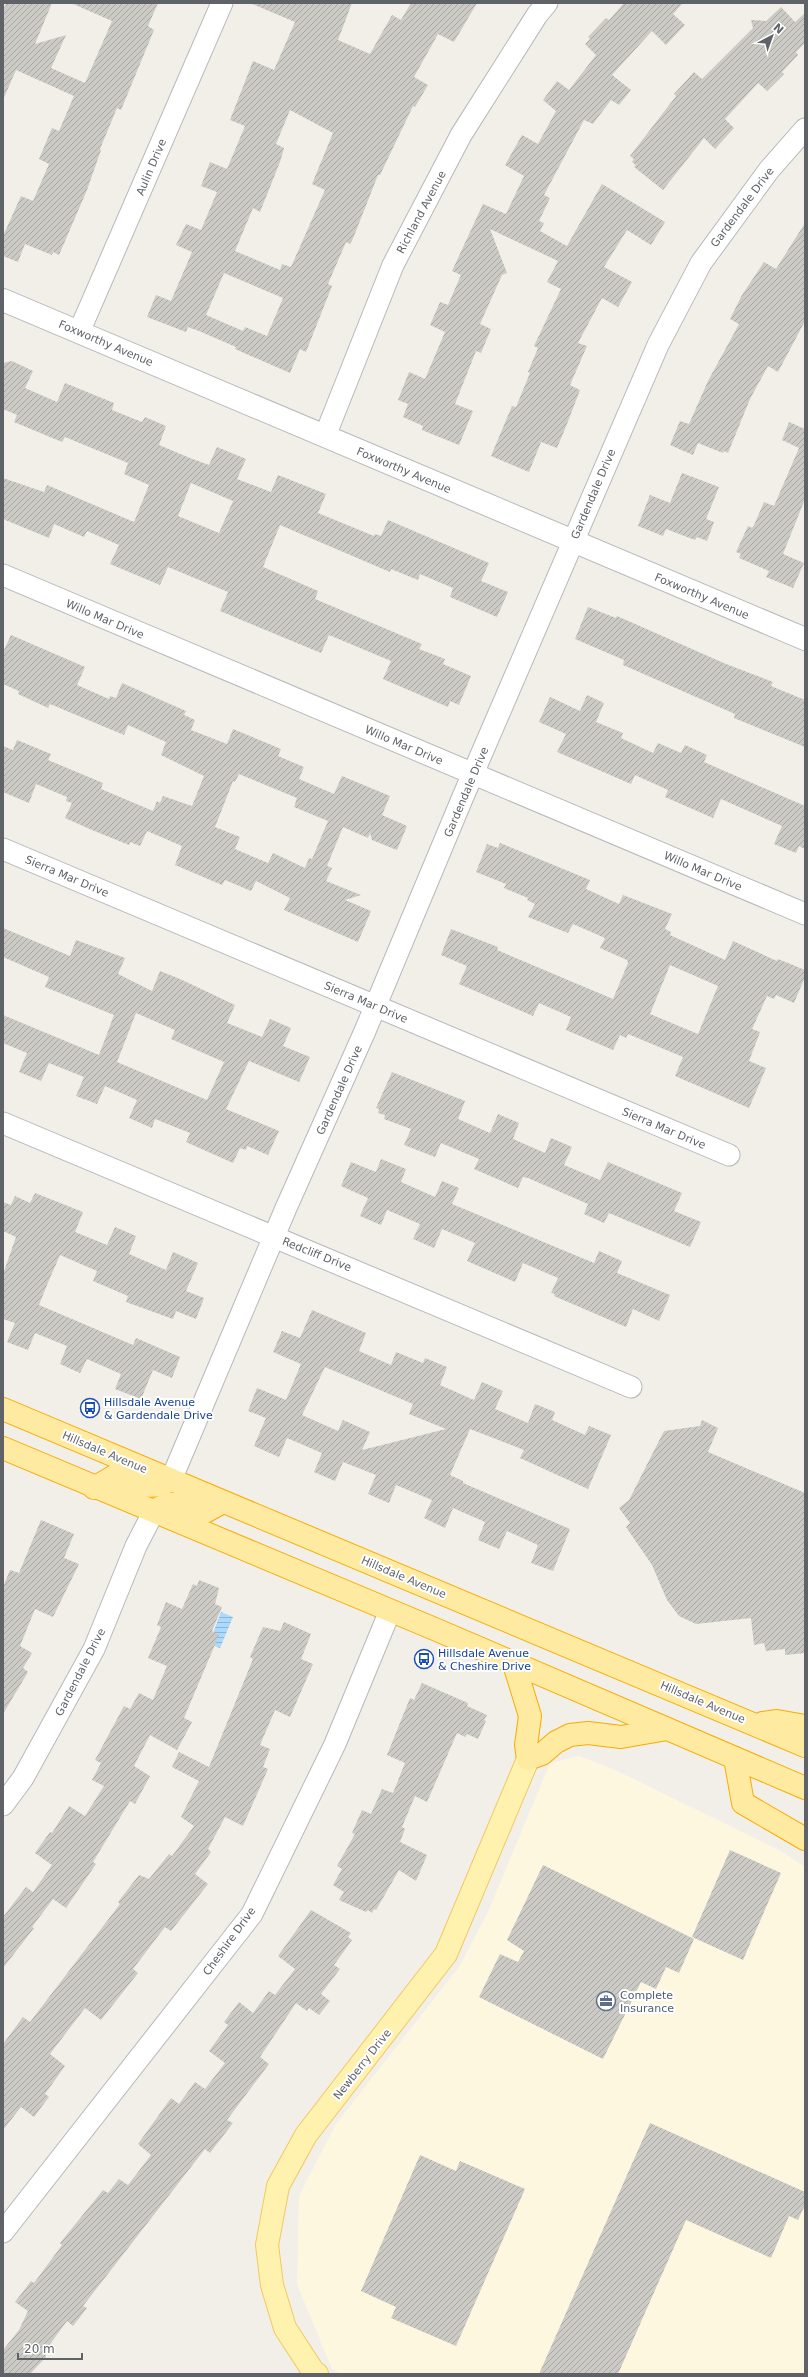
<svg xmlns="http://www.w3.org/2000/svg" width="808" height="2377" font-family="'DejaVu Sans',sans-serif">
	<defs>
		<pattern id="water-rules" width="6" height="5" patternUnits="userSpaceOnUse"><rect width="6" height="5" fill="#aadaff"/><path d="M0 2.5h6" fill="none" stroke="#8eb4d2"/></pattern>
		<pattern id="building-hatch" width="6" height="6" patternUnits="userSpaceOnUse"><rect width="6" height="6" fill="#cccac5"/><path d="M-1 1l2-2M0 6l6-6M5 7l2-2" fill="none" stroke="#a9a8a4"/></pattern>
	</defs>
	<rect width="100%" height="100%" fill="#f1efe8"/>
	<polygon fill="#fef7e0" points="579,1756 613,1769 781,1851 805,1867 805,2374 342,2374 332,2369 297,2284 299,2196 336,2124 459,1967 488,1912 550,1763"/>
	<polygon fill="url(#water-rules)" points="221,1612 233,1617 220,1648 209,1644"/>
	<g fill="url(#building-hatch)" fill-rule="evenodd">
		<polygon points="6,3 52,3 35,44 66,35 51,68 85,83 112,21 71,3 158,3 148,26 154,30 121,110 117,108 100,149 101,150 87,190 59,255 53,252 52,255 25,244 18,262 3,256 3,236 21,196 33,201 49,164 39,159 52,128 59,131 74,96 16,70 3,100 3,11"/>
		<path d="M250,3H352L338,40L370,54L392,15L401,20L411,3H477L454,42L438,34L414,77L428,85L415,107L413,106L380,175H378L352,241L350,244L346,242L328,284L332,286L306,352L300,349L290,373L235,349L236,347L199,331L188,327L186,332L147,317L156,295L171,301L192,252L176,245L186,224L201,230L217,192L201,186L210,162L227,169L245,126L230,120L253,61L274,70L295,22ZM290,110L333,133L312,184L325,190L291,267L282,264L280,270L235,251L253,208L260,212L280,162L284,148L276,144ZM224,273L283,298L267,336L245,327L243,331L206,315Z"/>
		<polygon points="624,3 683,3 673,14 685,25 666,45 652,31 612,75 631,90 619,105 611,100 593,124 584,120 544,195 550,198 539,221 544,223 540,231 567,246 602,184 665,222 651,245 627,230 604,267 632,282 618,307 602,298 578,343 587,346 570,385 580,390 567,424 557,448 541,442 529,472 491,456 512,406 516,407 530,373 528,372 538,348 534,346 561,289 547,282 558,261 490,229 507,273 502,275 480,324 491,329 481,353 476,351 455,404 473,411 459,445 422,430 423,426 403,417 408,404 398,400 409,372 425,379 445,332 430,325 440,302 448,305 461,275 452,271 483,204 506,214 524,176 505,165 522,135 538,144 556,111 543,100 557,81 569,90 596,55 585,44 590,39 588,37 606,18 609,20"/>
		<polygon points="781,7 795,22 805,13 805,43 796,52 798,55 782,72 784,74 767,91 758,83 725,119 734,128 715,149 704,138 663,190 634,167 636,165 632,162 634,159 630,156 676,96 674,94 694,72 702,79 753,28 751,20 766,21"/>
		<polygon points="805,223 805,321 778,372 768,366 750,399 728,453 724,451 723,453 698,443 693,455 670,445 680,421 689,424 708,381 739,324 730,319 742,295 764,262 776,269"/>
		<path d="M12,361L33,371L25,388L57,402L65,383L114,403L112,410L142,422L145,417L166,426L159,445L190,458L209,465L217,447L246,459L237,479L271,492L278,475L326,494L318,513L374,536L375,534L381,536L388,520L489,563L481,581L508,592L497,617L450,597L453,588L420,574L418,580L391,569L390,572L280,525L263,567L318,591L315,599L422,644L419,649L445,659L443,664L471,676L459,705L450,701L448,707L383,679L391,661L329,635L321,653L220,611L228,592L168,567L160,585L110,564L119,545L87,531L84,537L54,524L49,538L3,519V478L44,492L47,485L134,522L149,485L124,474L128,463L65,437L62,442L14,422L17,415L3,409V363ZM191,483L233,501L219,533L178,516Z"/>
		<polygon points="789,422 805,429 805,499 783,554 804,563 793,588 766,577 769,571 739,558 741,554 736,552 748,526 752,528 754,525 764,502 774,506 799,448 782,440"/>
		<polygon points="682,473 719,487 706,519 714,522 707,541 697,537 695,540 666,529 663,536 638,526 650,495 670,503"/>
		<polygon points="588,607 616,618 617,616 726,664 773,682 771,686 805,700 805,747 734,718 735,714 623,665 624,660 575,639"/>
		<path d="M11,635L85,667L77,685L109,699L110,696L116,698L122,683L186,711L184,715L195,720L191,730L227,744L233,729L281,749L278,756L304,767L299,779L334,794L342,776L390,796L382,815L407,826L397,850L372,840L370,833L368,838L343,827L327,866L332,868L326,881L361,895L345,900L371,911L358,942L284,910L290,898L256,881L251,891L225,880L222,885L175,865L182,846L147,831L140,846L130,842L129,845L92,830L65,818L72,803L66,801L67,797L36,784L29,803L3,792V746L13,750L17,740L51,754L48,760L103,783L101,789L153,811L157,801L160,803L163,796L192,806L204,776L161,755L166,742L128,725L124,735L50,704L48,708L18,694L19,691L3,684V652ZM239,774L297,798L294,807L328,821L312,859L309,858L305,868L273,853L268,863L235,849L240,837L215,827L233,781L235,782Z"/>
		<polygon points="587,695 604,703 596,722 623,733 621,738 653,753 658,743 681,753 685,745 707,755 704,762 805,806 805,849 799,846 796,853 774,844 782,826 721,799 713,818 665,797 668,790 635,775 631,784 557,752 566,734 539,722 550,697 580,711"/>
		<path d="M500,843L590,880L586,889L619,904L623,895L672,914L665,929L671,932L670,935L725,960L733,941L777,961L778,959L805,970V977L794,1003L776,995L774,999L767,996L752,1029L760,1032L749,1061L766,1068L749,1108L675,1076L683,1057L628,1034L626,1038L620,1035L613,1050L566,1030L571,1017L539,1003L533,1016L459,984L467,966L441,955L451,929L498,947L497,950L613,999L628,963L627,960L600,948L605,938L573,924L568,933L528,917L535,904L527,900L528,898L504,888L506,884L476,872L487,844L498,848ZM670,965L718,986L698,1034L650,1014Z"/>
		<path d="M3,928L70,956L76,940L125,958L118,974L152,991L160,971L180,979L235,1005L227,1023L262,1037L270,1019L291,1028L283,1046L310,1057L299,1082L249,1061L226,1109L279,1131L268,1155L247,1146L246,1150L240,1148L233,1163L186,1142L190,1133L155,1119L152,1128L129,1118L137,1100L105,1086L97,1104L76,1096L84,1077L49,1063L41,1081L19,1072L27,1053L3,1043V1015L99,1055L114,1015L45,987L49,977L3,957ZM136,1013L175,1030L171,1039L224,1062L207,1100L117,1062Z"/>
		<polygon points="392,1072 465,1101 458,1119 490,1133 498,1114 519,1123 513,1139 545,1153 551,1138 572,1147 564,1165 600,1180 608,1162 682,1193 674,1211 701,1222 690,1247 609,1213 604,1223 584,1214 588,1204 528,1178 523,1177 518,1188 474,1169 479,1159 441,1143 435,1157 404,1145 411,1129 384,1119 385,1115 378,1113 379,1109 376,1108"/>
		<polygon points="381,1159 406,1169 401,1182 435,1197 442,1181 459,1188 452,1204 594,1263 599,1251 622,1261 617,1273 670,1295 659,1321 633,1309 626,1327 554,1296 555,1294 551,1293 558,1278 523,1263 515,1282 467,1261 475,1243 442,1229 434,1248 413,1239 420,1224 387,1210 381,1225 360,1216 368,1198 341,1186 351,1162 376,1172"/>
		<polygon points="35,1193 83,1212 75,1232 107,1245 115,1227 136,1236 129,1254 166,1270 173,1252 198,1263 186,1291 204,1298 196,1319 176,1311 173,1319 126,1302 128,1296 93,1281 97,1271 60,1255 47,1285 39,1305 133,1345 136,1338 180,1357 172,1378 153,1370 141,1399 115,1389 121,1374 87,1359 80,1373 60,1364 67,1346 35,1333 28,1350 7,1342 15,1323 3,1319 3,1274 16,1237 3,1231 3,1202 11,1205 15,1196 30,1203"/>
		<path d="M312,1310L366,1333L359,1351L391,1365L396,1352L423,1363L425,1358L447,1367L440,1385L474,1400L482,1382L503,1391L495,1409L528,1423L535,1404L555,1412L552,1420L585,1435L589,1426L611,1435L588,1489L520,1458L524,1450L470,1429L450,1475L463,1481V1483L570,1529L553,1571L531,1563L538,1545L507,1531L499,1549L478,1540L485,1522L453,1508L445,1528L424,1518L432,1500L396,1485L389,1503L368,1494L376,1475L343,1462L335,1481L314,1472L322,1453L287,1438L279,1457L254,1446L266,1418L248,1411L257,1388L286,1400L301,1364L273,1352L282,1331L300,1338ZM325,1367L413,1404L409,1414L446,1429L362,1450L370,1432L343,1420L338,1431L302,1415Z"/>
		<polygon points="702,1420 718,1428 708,1452 805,1493 805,1653 785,1655 785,1649 766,1651 764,1643 754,1645 751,1618 696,1624 679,1616 667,1600 652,1565 626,1527 630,1523 619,1508 629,1500 664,1431 700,1426"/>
		<polygon points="41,1520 74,1534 64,1558 79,1564 53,1617 35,1609 20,1646 32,1653 23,1668 28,1672 3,1714 3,1587 10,1570 19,1573"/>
		<polygon points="199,1580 219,1588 215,1604 222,1607 212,1631 219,1635 184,1718 192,1722 177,1750 150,1735 134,1766 150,1776 135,1804 130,1801 93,1862 96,1864 66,1908 53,1899 32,1927 34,1928 3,1968 3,1917 26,1887 33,1892 52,1865 35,1853 50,1832 52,1833 69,1806 85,1816 104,1786 92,1780 101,1763 95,1760 124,1706 130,1709 139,1693 153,1700 167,1666 148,1658 161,1627 157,1625 166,1602 182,1609 193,1584 197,1586"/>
		<polygon points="284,1622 311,1634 301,1659 313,1664 290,1717 275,1710 260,1745 270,1749 263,1767 268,1769 243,1826 225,1817 208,1849 211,1852 195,1874 208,1884 171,1931 165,1927 133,1969 138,1973 101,2020 85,2008 50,2054 65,2066 45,2094 49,2097 34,2117 21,2107 3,2130 3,2044 23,2017 30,2022 120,1904 118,1902 139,1875 149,1879 169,1854 172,1856 194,1826 181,1817 199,1781 172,1767 179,1752 209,1767 253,1659 250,1657 263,1627 280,1631"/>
		<polygon points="422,1683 468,1703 467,1706 487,1715 484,1720 486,1721 478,1739 467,1734 465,1737 457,1733 427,1802 415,1796 402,1827 405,1829 400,1842 427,1855 416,1881 399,1870 376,1910 374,1909 372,1913 368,1910 366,1912 339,1900 344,1892 333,1885 342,1869 337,1866 355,1834 352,1833 362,1810 371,1814 382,1789 393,1793 405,1763 387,1755 410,1698 414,1700"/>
		<polygon points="730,1850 781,1873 743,1960 692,1937"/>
		<polygon points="543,1865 694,1939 679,1973 666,1967 656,1989 641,1982 603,2059 479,1997 500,1954 518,1962 524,1951 507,1940"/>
		<polygon points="311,1910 351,1933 348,1937 352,1940 334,1965 340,1969 321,1994 330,2001 319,2015 309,2008 307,2011 296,2003 260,2057 269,2064 227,2120 233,2123 210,2153 205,2149 83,2306 87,2308 73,2326 67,2321 45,2351 46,2357 30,2374 3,2374 3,2350 19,2330 28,2311 15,2302 31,2281 34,2283 62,2245 60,2243 103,2190 108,2193 119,2179 128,2185 151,2155 138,2144 171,2098 179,2104 195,2082 205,2089 225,2063 209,2051 228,2025 224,2022 239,2002 253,2013 269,1991 275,1995 295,1969 278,1956"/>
		<polygon points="650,2123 805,2192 805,2205 798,2220 789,2216 771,2258 686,2220 618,2374 539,2374"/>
		<polygon points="420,2155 456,2171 460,2161 525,2189 456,2346 391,2318 396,2307 361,2291"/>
	</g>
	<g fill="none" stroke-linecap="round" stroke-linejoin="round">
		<defs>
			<g id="minor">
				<polyline points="79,332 222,3"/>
				<polyline points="325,436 393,265 461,135 537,15 547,3"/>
				<polyline points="3,575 805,914"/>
				<polyline points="3,849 729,1155"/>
				<polyline points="3,1123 631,1387"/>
				<polyline points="171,1480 286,1208 365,1031 462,799 658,345 701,263 769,170 805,129"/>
				<polyline points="3,1805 23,1778 94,1649 136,1546 154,1511"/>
				<polyline points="3,2232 252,1914 335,1744 390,1611"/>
			</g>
			<polyline id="tertiary" points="3,300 805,639"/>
			<polyline id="primary" points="317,2374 313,2371 285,2328 272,2285 267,2245 278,2186 306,2135 446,1954 528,1759"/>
			<g id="trunk">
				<polyline points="3,1409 805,1746"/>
				<polyline points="3,1448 437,1630 805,1788"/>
				<path d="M94,1488L116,1475C137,1483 149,1492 171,1480"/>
				<path d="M154,1511C172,1498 186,1504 205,1512L223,1502"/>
				<polyline points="514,1664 530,1716 526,1745 528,1759 542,1754 556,1742 570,1735 588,1733 621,1737 667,1729"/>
				<polyline points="763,1723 777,1721 805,1726"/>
				<polyline points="735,1758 743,1803 805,1839"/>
			</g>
		</defs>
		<use href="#minor" stroke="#b5b8bc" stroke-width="23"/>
		<use href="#tertiary" stroke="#b5b8bc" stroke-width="24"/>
		<use href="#primary" stroke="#f2c960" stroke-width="24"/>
		<use href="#trunk" stroke="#f9ab00" stroke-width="24"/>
		<use href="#minor" stroke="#fff" stroke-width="21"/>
		<use href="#tertiary" stroke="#fff" stroke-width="22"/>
		<use href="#primary" stroke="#fff2af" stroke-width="22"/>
		<use href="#trunk" stroke="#feeaa1" stroke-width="22"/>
	</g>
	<defs>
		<symbol id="bus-ring" viewBox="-11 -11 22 22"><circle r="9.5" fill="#fff" stroke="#1a4fb4" stroke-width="1.5"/><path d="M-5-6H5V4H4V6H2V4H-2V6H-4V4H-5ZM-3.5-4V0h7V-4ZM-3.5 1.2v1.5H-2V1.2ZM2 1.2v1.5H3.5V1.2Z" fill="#1a4fb4"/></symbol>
		<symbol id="office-ring" viewBox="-11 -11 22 22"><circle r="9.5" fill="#fff" stroke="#5c6f8a" stroke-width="1.5"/><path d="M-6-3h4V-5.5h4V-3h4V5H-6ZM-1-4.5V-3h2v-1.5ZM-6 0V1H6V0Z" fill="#5c6f8a"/></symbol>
	</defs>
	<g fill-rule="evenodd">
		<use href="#bus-ring" x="79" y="1397" width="22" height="22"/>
		<use href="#bus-ring" x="413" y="1648" width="22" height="22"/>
		<use href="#office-ring" x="595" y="1990" width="22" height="22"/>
	</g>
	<g text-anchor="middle" stroke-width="4" stroke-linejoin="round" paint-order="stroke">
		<g font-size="11" fill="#5f6368" stroke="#fff">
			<text transform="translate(151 167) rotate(-67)" y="4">Aulin Drive</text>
			<text transform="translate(742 207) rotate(-53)" y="4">Gardendale Drive</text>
			<text transform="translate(421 212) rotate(-62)" y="4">Richland Avenue</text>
			<text transform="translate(106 343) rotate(23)" y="4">Foxworthy Avenue</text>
			<text transform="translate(404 470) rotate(23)" y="4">Foxworthy Avenue</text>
			<text transform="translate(593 494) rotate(-67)" y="4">Gardendale Drive</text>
			<text transform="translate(702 596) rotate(23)" y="4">Foxworthy Avenue</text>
			<text transform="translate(105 619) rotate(23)" y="4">Willo Mar Drive</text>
			<text transform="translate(404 745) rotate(23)" y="4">Willo Mar Drive</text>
			<text transform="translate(466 792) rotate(-67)" y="4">Gardendale Drive</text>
			<text transform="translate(703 871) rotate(23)" y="4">Willo Mar Drive</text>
			<text transform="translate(67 876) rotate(23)" y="4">Sierra Mar Drive</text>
			<text transform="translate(366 1002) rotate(23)" y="4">Sierra Mar Drive</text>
			<text transform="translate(339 1090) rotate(-66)" y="4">Gardendale Drive</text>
			<text transform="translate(664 1128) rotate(23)" y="4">Sierra Mar Drive</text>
			<text transform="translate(317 1254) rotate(22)" y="4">Redcliff Drive</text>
			<text transform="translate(105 1452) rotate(23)" y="4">Hillsdale Avenue</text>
			<text transform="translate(404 1577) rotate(23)" y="4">Hillsdale Avenue</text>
			<text transform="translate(80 1672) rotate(-63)" y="4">Gardendale Drive</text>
			<text transform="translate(703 1702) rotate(23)" y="4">Hillsdale Avenue</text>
			<text transform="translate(229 1941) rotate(-54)" y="4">Cheshire Drive</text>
			<text transform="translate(362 2064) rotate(-52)" y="4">Newberry Drive</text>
		</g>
		<g font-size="11" fill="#164399" stroke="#fff" text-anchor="start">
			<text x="104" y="1406">Hillsdale Avenue<tspan x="104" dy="13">&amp; Gardendale Drive</tspan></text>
			<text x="438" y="1657">Hillsdale Avenue<tspan x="438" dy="13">&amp; Cheshire Drive</tspan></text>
		</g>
		<g font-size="11" fill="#4e5e75" stroke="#fff" text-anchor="start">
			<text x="620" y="1999">Complete<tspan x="620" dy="13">Insurance</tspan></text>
		</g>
	</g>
	<rect width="808" height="2377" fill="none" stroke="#5f6368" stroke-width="8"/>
	<g transform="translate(772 36) rotate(41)" stroke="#ffffff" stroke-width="3" paint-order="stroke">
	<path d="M0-3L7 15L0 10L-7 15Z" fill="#5f6368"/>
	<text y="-6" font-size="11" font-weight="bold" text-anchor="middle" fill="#5f6368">N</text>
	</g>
	<path d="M18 2353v6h64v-6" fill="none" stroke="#5f6368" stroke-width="2"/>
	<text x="24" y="2353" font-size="12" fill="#5f6368" stroke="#ffffff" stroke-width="3" paint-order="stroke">20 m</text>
</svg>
